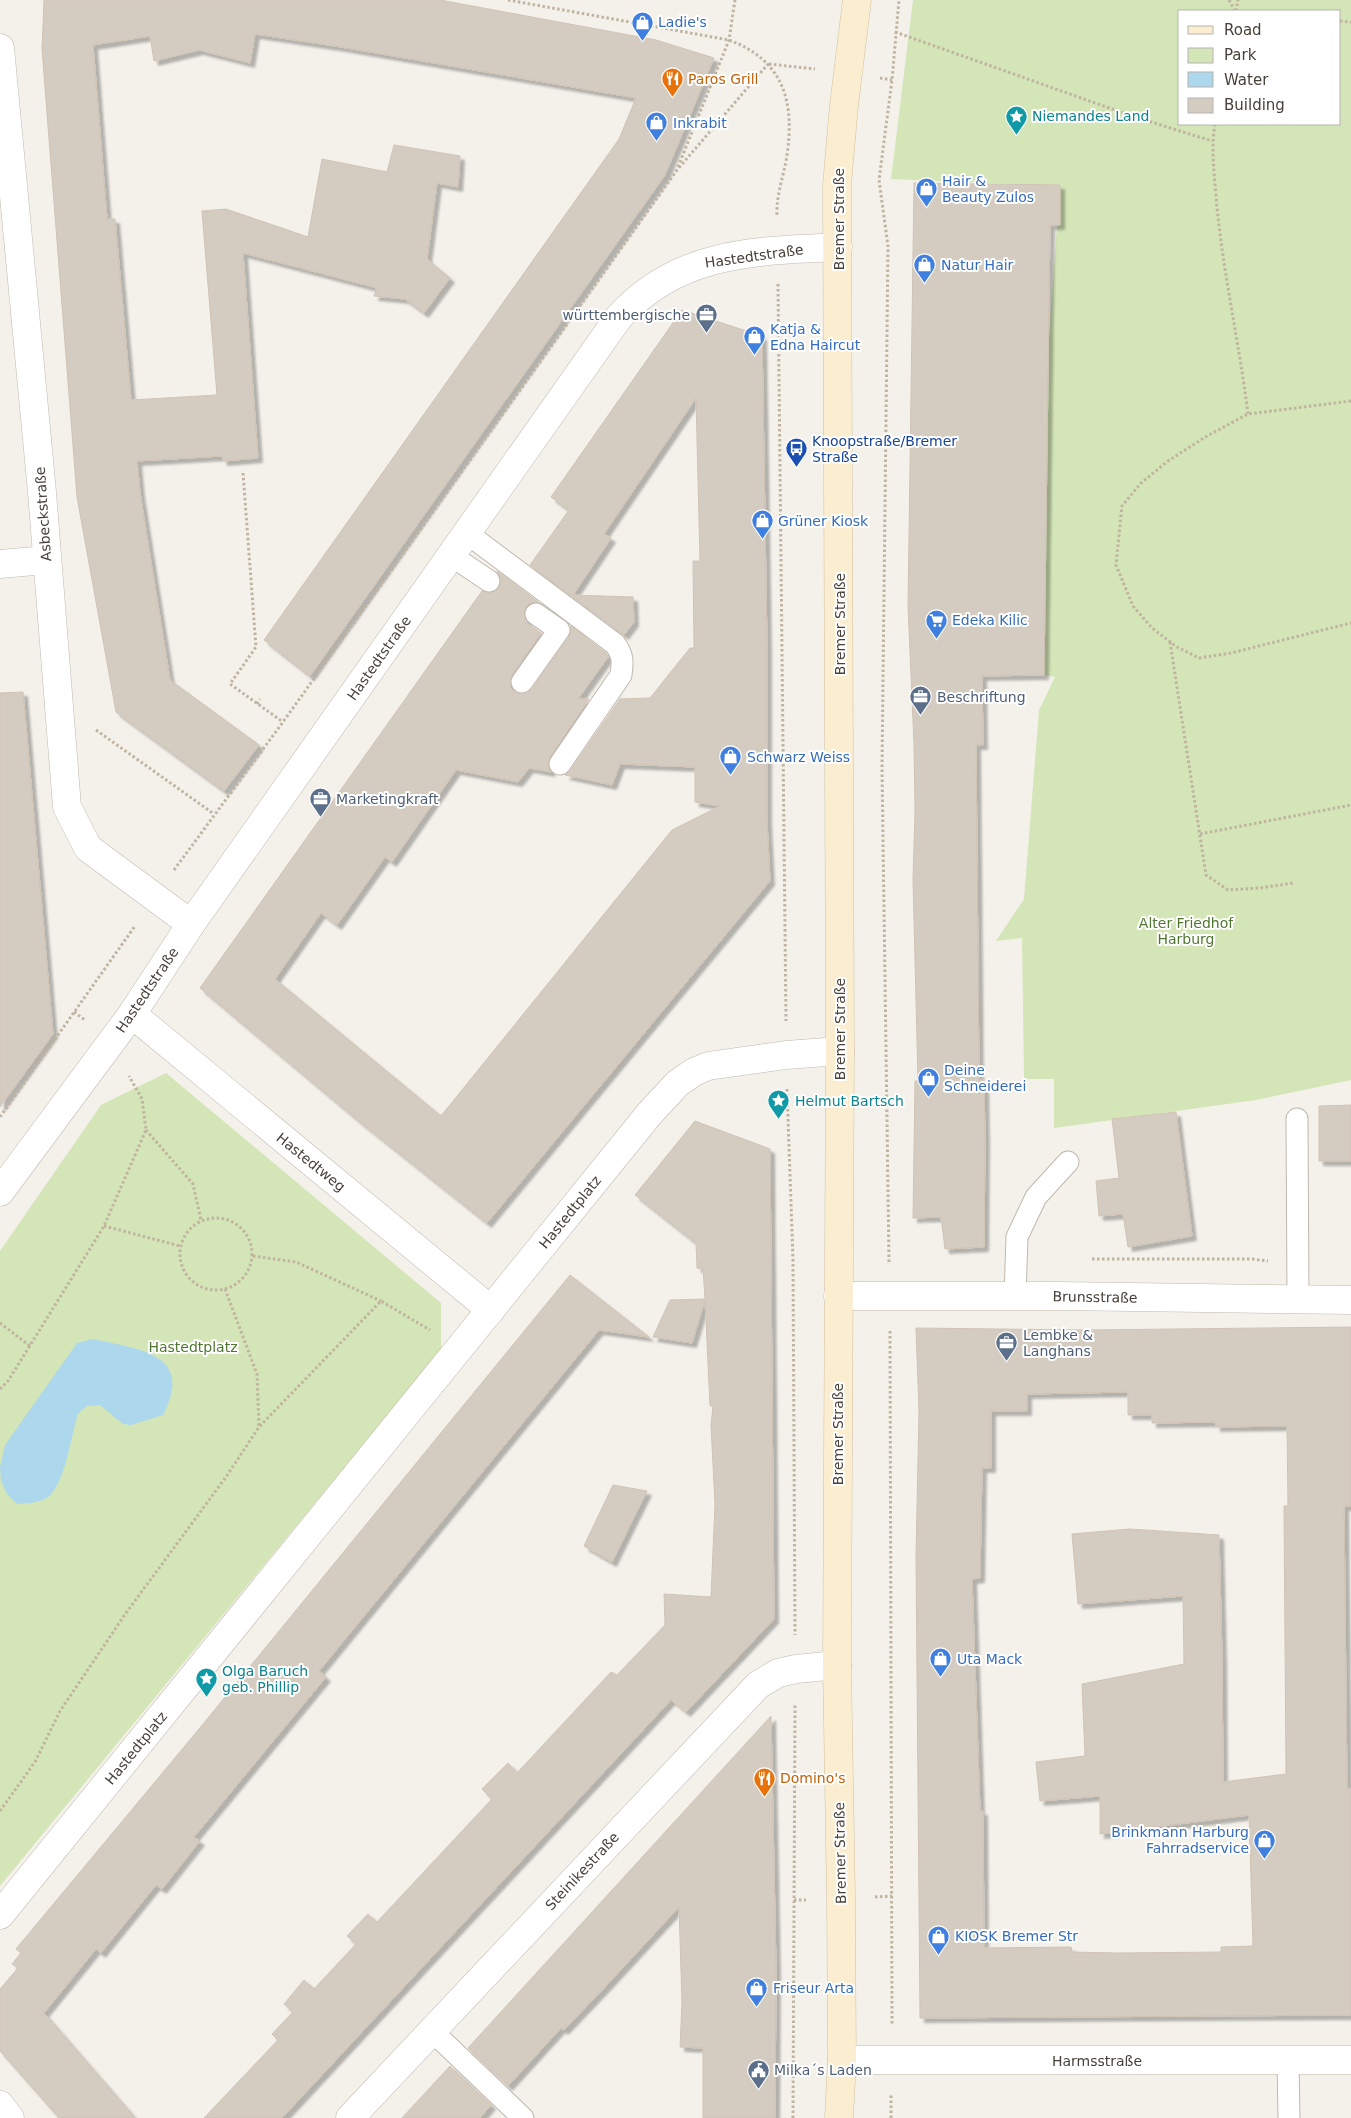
<svg xmlns="http://www.w3.org/2000/svg" width="1351" height="2118" font-family="'DejaVu Sans',sans-serif">
	<defs>
		<filter id="shadow"><feDropShadow dx="4.5" dy="4.5" stdDeviation="1" flood-color="#0004"/></filter>
	</defs>
	<rect width="100%" height="100%" fill="#f4f1eb"/>
	<g fill="#d4e5b7" fill-rule="evenodd">
		<path d="M913,0H1351V1080L1256,1100L1054,1128V1079H1024L1022,938L996,941L1024,899L1039,710L1055,677L1044,675L1049,335L1060,186L891,179ZM1180,11H1340V124H1180Z"/>
		<polygon points="166,1073 441,1303 441,1350 0,1886 0,1251 101,1105"/>
	</g>
	<path fill="#add7ec" d="M93,1339C137,1349 196,1353 163,1415L131,1425L123,1424L100,1405L87,1406L78,1414C71,1435 65,1484 48,1497C40,1503 27,1503 17,1504L7,1494L1,1481L0,1467L5,1445L77,1343Z"/>
	<g fill="#d5ccc1" stroke="#d0c3b5" fill-rule="evenodd" filter="url(#shadow)">
		<polygon points="44,0 440,0 656,40 714,58 665,175 310,676 264,640 619,139 636,98 341,47 255,34 250,63 199,50 154,61 150,36 93,45 107,219 115,219 131,400 217,395 202,211 226,209 308,237 322,159 387,172 394,145 460,156 458,187 437,183 427,259 450,278 424,313 405,299 374,296 377,288 243,253 258,458 223,461 222,456 137,461 140,493 170,680 259,745 224,791 116,712 77,497 42,49"/>
		<polygon points="914,183 1060,185 1060,225 1050,225 1044,675 982,676 983,745 976,745 979,1080 984,1079 985,1142 984,1247 945,1249 941,1217 913,1218 915,1081 918,1081 913,879 915,812 914,744 908,607"/>
		<polygon points="682,310 762,336 767,646 767,821 770,881 487,1223 360,1122 200,988 482,591 489,593 499,588 501,581 497,571 538,602 530,603 526,607 524,613 528,624 541,633 512,675 510,687 514,692 521,694 528,693 532,689 569,637 571,626 606,653 608,657 578,699 589,699 550,757 548,764 551,772 529,768 518,782 456,770 392,862 385,857 337,925 321,913 275,979 441,1116 672,830 720,806 695,802 695,767 620,764 612,785 565,775 570,771 620,699 650,698 690,648 694,648 693,561 700,561 696,398 604,534 611,538 573,595 633,597 634,622 624,635 530,565 569,510 551,497"/>
		<polygon points="23,692 53,1034 0,1107 0,693"/>
		<polygon points="1351,1105 1351,1161 1319,1161 1319,1106"/>
		<polygon points="1176,1112 1192,1236 1128,1247 1123,1214 1099,1216 1096,1181 1119,1178 1112,1119"/>
		<polygon points="695,1121 770,1149 774,1619 686,1712 671,1700 282,2118 204,2118 278,2040 272,2034 293,2012 284,2004 304,1980 314,1989 356,1944 347,1936 368,1914 377,1922 492,1799 482,1789 508,1763 517,1773 611,1672 617,1675 665,1625 664,1594 711,1597 715,1504 711,1425 713,1406 710,1406 705,1300 692,1343 653,1337 670,1300 705,1299 703,1269 697,1268 696,1243 635,1195"/>
		<polygon points="570,1275 649,1337 599,1330 319,1671 326,1677 194,1837 200,1841 162,1889 156,1885 101,1953 96,1949 44,2013 135,2118 59,2118 0,2051 0,1989 18,1968 12,1964 21,1953 16,1949 199,1729"/>
		<path d="M1351,1327V1506H1344L1347,1789H1351V2015L920,2018L916,1556L919,1411L916,1328L1085,1330ZM1128,1392V1415H1152V1423L1216,1422V1427L1287,1426L1288,1506H1284L1286,1774L1223,1782L1222,1657L1219,1535L1130,1529L1072,1534L1078,1604L1183,1596L1184,1664L1082,1684L1085,1756L1036,1762L1040,1801L1100,1796V1834L1249,1815L1253,1946L1221,1947V1952L1117,1953L1072,1952L1071,1947L984,1948L983,1811H980L972,1579L980,1578L982,1468H991V1411H1027V1394Z"/>
		<polygon points="613,1485 647,1491 612,1562 584,1546"/>
		<polygon points="771,1716 776,1970 775,2118 703,2118 703,2048 680,2047 682,2002 679,1907 606,1986 564,2030 561,2028 508,2086 468,2048"/>
		<polygon points="450,2066 491,2105 480,2118 402,2118"/>
	</g>
	<g fill="none" stroke-linecap="round" stroke-linejoin="round">
		<defs>
			<g id="service">
				<path d="M468,534L615,644C623,655 623,661 621,675L560,764"/>
				<polyline points="452,556 489,581"/>
				<polyline points="522,682 559,630 536,614"/>
				<polyline points="1297,1119 1298,1299"/>
				<polyline points="1015,1296 1017,1237 1036,1197 1068,1162"/>
				<polyline points="432,2031 523,2118"/>
				<polyline points="1288,2061 1289,2118"/>
			</g>
			<g id="minor">
				<polyline points="0,48 42,492 67,807 88,848 191,924"/>
				<polyline points="0,564 46,560"/>
				<polyline points="132,1014 491,1310"/>
				<path d="M0,1192L132,1014L191,924L619,317C679,251 756,251 838,247"/>
				<polyline points="838,1296 1058,1296 1351,1300"/>
				<polyline points="0,1915 650,1113 678,1083 694,1072 708,1066 786,1055 840,1051"/>
				<polyline points="842,2060 1351,2060"/>
				<polyline points="0,2105 10,2118"/>
				<polyline points="350,2118 758,1685 778,1673 796,1669 837,1665"/>
			</g>
			<polyline id="secondary" points="839,2118 842,2060 841,1898 837,1665 840,1051 837,185 844,105 857,0"/>
		</defs>
		<use href="#service" stroke="#c0b8ae" stroke-width="23"/>
		<use href="#minor" stroke="#c0b8ae" stroke-width="29"/>
		<use href="#secondary" stroke="#d1c09e" stroke-width="29"/>
		<g stroke="#c0b3a0" stroke-width="3" stroke-dasharray="2.5 2.5" stroke-linecap="butt">
			<path d="M508,0L729,40C783,60 795,101 787,155C784,176 776,194 777,216"/>
			<polyline points="1229,0 1235,11"/>
			<polyline points="1236,11 1238,0"/>
			<polyline points="1340,21 1351,22"/>
			<polyline points="895,32 1132,116 1212,141"/>
			<polyline points="769,64 815,69"/>
			<polyline points="880,78 892,80"/>
			<path d="M1215,124C1211,148 1214,171 1216,196C1222,269 1239,341 1248,414"/>
			<polyline points="678,167 729,40 735,0"/>
			<polyline points="778,284 786,1021"/>
			<polyline points="1351,401 1248,414 1207,436 1168,461 1141,483 1122,506 1116,565 1133,606 1152,628 1177,647 1199,658 1231,653 1351,623"/>
			<polyline points="243,473 256,647 230,684 283,722"/>
			<polyline points="1170,642 1206,875 1228,890 1260,888 1294,883"/>
			<polyline points="257,704 260,699"/>
			<polyline points="96,730 214,814"/>
			<polyline points="1200,834 1351,805"/>
			<polyline points="174,870 283,722 677,170 768,64"/>
			<polyline points="74,1012 85,1020"/>
			<polyline points="787,1089 793,1260 795,1635"/>
			<polyline points="0,1117 135,926"/>
			<polyline points="146,1130 193,1184 201,1220"/>
			<circle cx="216" cy="1254" r="36"/>
			<polyline points="104,1226 180,1246"/>
			<polyline points="253,1256 296,1262 381,1301"/>
			<polyline points="1092,1259 1252,1259 1268,1261"/>
			<polyline points="889,1262 882,768 888,246 879,180 892,80 899,0"/>
			<polyline points="225,1289 257,1374 259,1427"/>
			<polyline points="0,1323 30,1346"/>
			<polyline points="890,1331 892,2025"/>
			<polyline points="0,1389 8,1381 104,1226 146,1130 142,1099 129,1076"/>
			<polyline points="0,1811 35,1762 60,1711 126,1613 226,1477 259,1427 381,1301 430,1330"/>
			<polyline points="875,1897 892,1896"/>
			<polyline points="794,1900 806,1900"/>
			<polyline points="793,2118 795,1704"/>
			<polyline points="891,2118 891,2094"/>
		</g>
		<use href="#service" stroke="#fff" stroke-width="21"/>
		<use href="#minor" stroke="#fff" stroke-width="28"/>
		<use href="#secondary" stroke="#fbedcf" stroke-width="28"/>
	</g>
	<defs>
		<symbol id="shop-pin" viewBox="-11 -11 22 30"><path d="M0 17L-7.5 6A9.5 9.5 0 1 1 7.5 6Z" fill="#3f7fe0" stroke="#fff"/><path d="M-5-2.5h2.3a2.7 3.5 0 0 1 5.4 0H5L5.5 6h-11ZM-1.5-2.5h3a1.5 2.3 0 0 0-3 0Z" fill="#fff"/></symbol>
		<symbol id="restaurant-pin" viewBox="-11 -11 22 30"><path d="M0 17L-7.5 6A9.5 9.5 0 1 1 7.5 6Z" fill="#e8710a" stroke="#fff"/><path d="M-5-6h1v4h1v-4h1v4h1v-4h1v5L-1.5 .5V6h-2V.5L-5-1ZM5-6V6H3V1.5H1.5Q1.5-4 5-6Z" fill="#fff"/></symbol>
		<symbol id="sight-pin" viewBox="-11 -11 22 30"><path d="M0 17L-7.5 6A9.5 9.5 0 1 1 7.5 6Z" fill="#0f9aa8" stroke="#fff"/><path d="M0-6L1.8-2.2L6-1.7L2.9 1.2L3.7 5.4L0 3.3L-3.7 5.4L-2.9 1.2L-6-1.7L-1.8-2.2Z" fill="#fff"/></symbol>
		<symbol id="office-pin" viewBox="-11 -11 22 30"><path d="M0 17L-7.5 6A9.5 9.5 0 1 1 7.5 6Z" fill="#5c6f8a" stroke="#fff"/><path d="M-6-3h4V-5.5h4V-3h4V5H-6ZM-1-4.5V-3h2v-1.5ZM-6 0V1H6V0Z" fill="#fff"/></symbol>
		<symbol id="bus-pin" viewBox="-11 -11 22 30"><path d="M0 17L-7.5 6A9.5 9.5 0 1 1 7.5 6Z" fill="#1a4fb4" stroke="#fff"/><path d="M-5-6H5V4H4V6H2V4H-2V6H-4V4H-5ZM-3.5-4V0h7V-4ZM-3.5 1.2v1.5H-2V1.2ZM2 1.2v1.5H3.5V1.2Z" fill="#fff"/></symbol>
		<symbol id="supermarket-pin" viewBox="-11 -11 22 30"><path d="M0 17L-7.5 6A9.5 9.5 0 1 1 7.5 6Z" fill="#3f7fe0" stroke="#fff"/><path d="M-6-5.5h2.5l.6 2H6L4.5 2H-2.5L-4.4-4H-6ZM-1.5 3.2a1.3 1.3 0 1 0 .1 0ZM3 3.2a1.3 1.3 0 1 0 .1 0Z" fill="#fff"/></symbol>
		<symbol id="civic-pin" viewBox="-11 -11 22 30"><path d="M0 17L-7.5 6A9.5 9.5 0 1 1 7.5 6Z" fill="#5c6f8a" stroke="#fff"/><path d="M-.6-6.5H3V-4.5H.6V-3L4-1V1h2V6H-6V1h2V-1L-.6-3ZM-1.2 2.5V6h2.4V2.5Z" fill="#fff"/></symbol>
	</defs>
	<g fill-rule="evenodd">
		<use href="#shop-pin" x="630" y="10" width="25" height="34"/>
		<use href="#restaurant-pin" x="660" y="66" width="25" height="34"/>
		<use href="#sight-pin" x="1004" y="104" width="25" height="34"/>
		<use href="#shop-pin" x="644" y="110" width="25" height="34"/>
		<use href="#shop-pin" x="914" y="176" width="25" height="34"/>
		<use href="#shop-pin" x="912" y="252" width="25" height="34"/>
		<use href="#office-pin" x="694" y="302" width="25" height="34"/>
		<use href="#shop-pin" x="742" y="324" width="25" height="34"/>
		<use href="#bus-pin" x="784" y="436" width="25" height="34"/>
		<use href="#shop-pin" x="750" y="508" width="25" height="34"/>
		<use href="#supermarket-pin" x="924" y="608" width="25" height="34"/>
		<use href="#office-pin" x="908" y="684" width="25" height="34"/>
		<use href="#shop-pin" x="718" y="744" width="25" height="34"/>
		<use href="#office-pin" x="308" y="786" width="25" height="34"/>
		<use href="#shop-pin" x="916" y="1066" width="25" height="34"/>
		<use href="#sight-pin" x="766" y="1088" width="25" height="34"/>
		<use href="#office-pin" x="994" y="1330" width="25" height="34"/>
		<use href="#shop-pin" x="928" y="1646" width="25" height="34"/>
		<use href="#sight-pin" x="194" y="1666" width="25" height="34"/>
		<use href="#restaurant-pin" x="752" y="1766" width="25" height="34"/>
		<use href="#shop-pin" x="1252" y="1828" width="25" height="34"/>
		<use href="#shop-pin" x="926" y="1924" width="25" height="34"/>
		<use href="#shop-pin" x="744" y="1976" width="25" height="34"/>
		<use href="#civic-pin" x="746" y="2058" width="25" height="34"/>
	</g>
	<g text-anchor="middle" stroke-width="4" stroke-linejoin="round" paint-order="stroke">
		<g font-size="14" fill="#366cbe" stroke="#fff" text-anchor="start">
			<text x="658" y="27">Ladie's</text>
			<text x="673" y="128">Inkrabit</text>
			<text x="942" y="186">Hair &amp;<tspan x="942" dy="16">Beauty Zulos</tspan></text>
			<text x="941" y="270">Natur Hair</text>
			<text x="770" y="334">Katja &amp;<tspan x="770" dy="16">Edna Haircut</tspan></text>
			<text x="778" y="526">Grüner Kiosk</text>
			<text x="952" y="625">Edeka Kilic</text>
			<text x="747" y="762">Schwarz Weiss</text>
			<text x="944" y="1075">Deine<tspan x="944" dy="16">Schneiderei</tspan></text>
			<text x="957" y="1664">Uta Mack</text>
			<text x="1249" y="1837" text-anchor="end">Brinkmann Harburg<tspan x="1249" dy="16">Fahrradservice</tspan></text>
			<text x="955" y="1941">KIOSK Bremer Str</text>
			<text x="773" y="1993">Friseur Arta</text>
		</g>
		<g font-size="14" fill="#c56008" stroke="#fff" text-anchor="start">
			<text x="688" y="84">Paros Grill</text>
			<text x="780" y="1783">Domino's</text>
		</g>
		<g font-size="14" fill="#0d838f" stroke="#fff" text-anchor="start">
			<text x="1032" y="121">Niemandes Land</text>
			<text x="795" y="1106">Helmut Bartsch</text>
			<text x="222" y="1676">Olga Baruch<tspan x="222" dy="16">geb. Phillip</tspan></text>
		</g>
		<g font-size="14" fill="#484139" stroke="#fff">
			<text transform="translate(839 219) rotate(-90)" y="5">Bremer Straße</text>
			<text transform="translate(754 256) rotate(-8)" y="5">Hastedtstraße</text>
			<text transform="translate(43 514) rotate(-94)" y="5">Asbeckstraße</text>
			<text transform="translate(840 624) rotate(-90)" y="5">Bremer Straße</text>
			<text transform="translate(379 658) rotate(-55)" y="5">Hastedtstraße</text>
			<text transform="translate(147 990) rotate(-56)" y="5">Hastedtstraße</text>
			<text transform="translate(840 1029) rotate(-90)" y="5">Bremer Straße</text>
			<text transform="translate(311 1162) rotate(39)" y="5">Hastedtweg</text>
			<text transform="translate(570 1212) rotate(-51)" y="5">Hastedtplatz</text>
			<text transform="translate(1095 1297) rotate(1)" y="5">Brunsstraße</text>
			<text transform="translate(838 1434) rotate(-90)" y="5">Bremer Straße</text>
			<text transform="translate(136 1748) rotate(-51)" y="5">Hastedtplatz</text>
			<text transform="translate(840 1853) rotate(-91)" y="5">Bremer Straße</text>
			<text transform="translate(582 1871) rotate(-47)" y="5">Steinikestraße</text>
			<text x="1097" y="2066">Harmsstraße</text>
		</g>
		<g font-size="14" fill="#4e5e75" stroke="#fff" text-anchor="start">
			<text x="690" y="320" text-anchor="end">württembergische</text>
			<text x="937" y="702">Beschriftung</text>
			<text x="336" y="804">Marketingkraft</text>
			<text x="1023" y="1340">Lembke &amp;<tspan x="1023" dy="16">Langhans</tspan></text>
			<text x="774" y="2075">Milka´s Laden</text>
		</g>
		<g font-size="14" fill="#164399" stroke="#fff" text-anchor="start">
			<text x="812" y="446">Knoopstraße/Bremer<tspan x="812" dy="16">Straße</tspan></text>
		</g>
		<g font-size="14" fill="#507730" stroke="#fff">
			<text x="1186" y="928">Alter Friedhof<tspan x="1186" dy="16">Harburg</tspan></text>
			<text x="193" y="1352">Hastedtplatz</text>
		</g>
	</g>
	<rect x="1178" y="10" width="162" height="115" fill="#ffffff" stroke="#b6b3b0"/>
	<rect x="1188" y="26" width="25" height="8" fill="#fbedcf" stroke="#b6b3b0"/>
	<text x="1224" y="35" font-size="15" fill="#484139">Road</text>
	<rect x="1188" y="48" width="25" height="15" fill="#d4e5b7" stroke="#b6b3b0"/>
	<text x="1224" y="60" font-size="15" fill="#484139">Park</text>
	<rect x="1188" y="72" width="25" height="15" fill="#add7ec" stroke="#b6b3b0"/>
	<text x="1224" y="85" font-size="15" fill="#484139">Water</text>
	<rect x="1188" y="98" width="25" height="15" fill="#d5ccc1" stroke="#b6b3b0"/>
	<text x="1224" y="110" font-size="15" fill="#484139">Building</text>
</svg>
